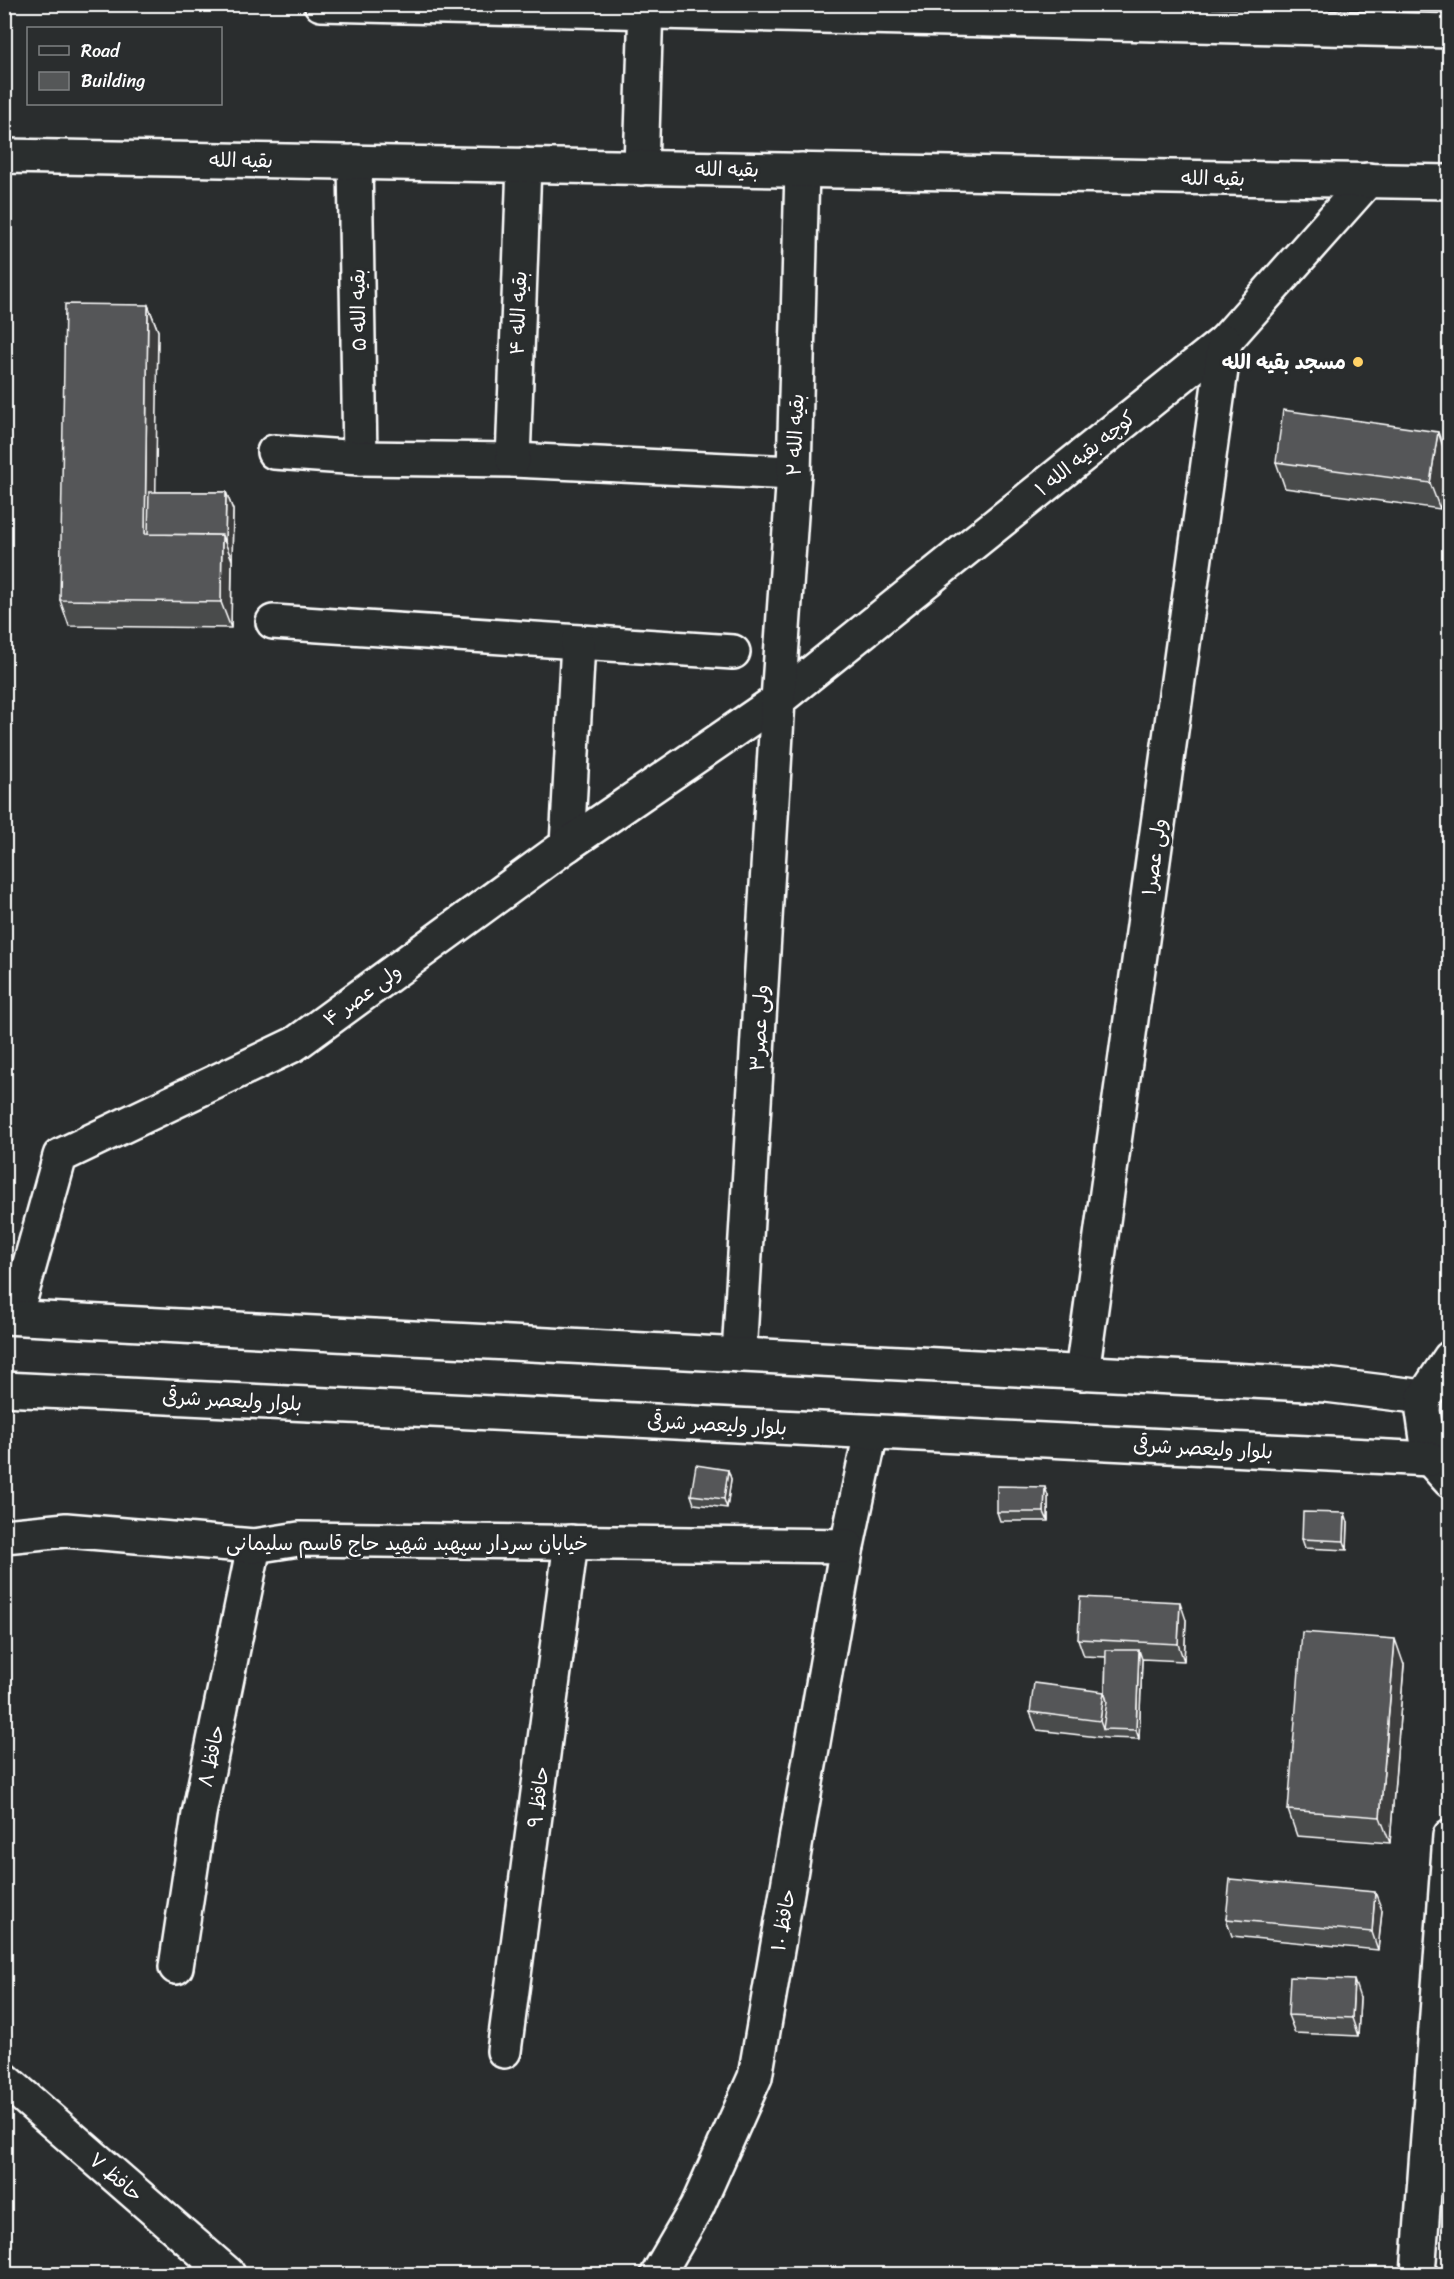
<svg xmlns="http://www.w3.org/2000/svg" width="1454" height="2279" font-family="Sriracha,'Playpen Sans Arabic',sans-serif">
	<rect width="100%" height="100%" fill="#2a2d2e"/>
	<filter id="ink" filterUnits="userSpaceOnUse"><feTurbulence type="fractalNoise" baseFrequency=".0167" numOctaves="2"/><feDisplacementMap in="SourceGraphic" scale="12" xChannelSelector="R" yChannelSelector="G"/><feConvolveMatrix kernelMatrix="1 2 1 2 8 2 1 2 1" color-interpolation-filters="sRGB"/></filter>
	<g filter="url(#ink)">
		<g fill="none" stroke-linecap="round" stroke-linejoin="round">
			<defs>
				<g id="minor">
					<polyline points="321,4 1450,31"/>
					<polyline points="355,162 360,458"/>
					<polyline points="641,168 646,4"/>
					<polyline points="274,452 360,458 513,460 794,473"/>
					<polyline points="513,460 524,165"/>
					<polyline points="273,622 733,652"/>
					<polyline points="567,845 578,643"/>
					<polyline points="15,1317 60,1156 295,1044 567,845 778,700 1225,341 1368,180"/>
					<polyline points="739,1355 778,700 794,473 802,170"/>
					<polyline points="1082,1373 1225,341"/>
					<polyline points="176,1967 199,1814 254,1546"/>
					<polyline points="504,2051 571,1542"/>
					<polyline points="4,2079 228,2274"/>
					<polyline points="658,2274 697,2207 755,2077 847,1546 871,1432"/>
				</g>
				<g id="tertiary">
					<polyline points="4,156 1450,182"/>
					<polyline points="4,1536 66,1530 254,1546 299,1539 847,1546"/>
				</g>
				<g id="secondary">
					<polyline points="4,1317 1326,1385 1424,1397"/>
					<polyline points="1450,1358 1424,1397 1423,1411 1430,1459 1450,1481"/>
					<polyline points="4,1389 1430,1459"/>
					<polyline points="1418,2274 1450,1836"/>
				</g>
			</defs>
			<use href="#minor" stroke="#fff" stroke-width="38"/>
			<use href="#tertiary" stroke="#fff" stroke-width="38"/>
			<use href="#secondary" stroke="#fff" stroke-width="38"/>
			<use href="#minor" stroke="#2a2d2e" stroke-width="33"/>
			<use href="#tertiary" stroke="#2a2d2e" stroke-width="33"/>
			<use href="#secondary" stroke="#2a2d2e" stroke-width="33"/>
		</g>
		<g fill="#494b4c" stroke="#fff" stroke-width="1.5">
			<polygon points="148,305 158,331 155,492 226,492 233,510 231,628 69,626 60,600"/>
			<polygon points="1447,458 1440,509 1285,488 1276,462"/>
			<polygon points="728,1470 731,1479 727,1508 694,1504 691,1495"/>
			<polygon points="1048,1496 1048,1521 1000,1521 997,1512"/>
			<polygon points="1348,1522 1347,1550 1305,1548 1302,1539"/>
			<polygon points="1186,1620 1184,1661 1142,1659 1139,1739 1107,1738 1037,1730 1030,1712 1105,1694 1106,1657 1084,1656 1078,1639"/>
			<polygon points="1404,1665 1390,1843 1297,1836 1288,1810"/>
			<polygon points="1382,1910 1378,1950 1232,1936 1226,1919"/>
			<polygon points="1360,1998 1358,2036 1295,2033 1288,2015"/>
		</g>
		<g fill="#3c3d3e" stroke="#fff" stroke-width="1.5">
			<polygon points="148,305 158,331 155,542 145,534"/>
			<polygon points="1438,432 1447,458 1440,509 1430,483"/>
			<polygon points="226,492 233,510 232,560 225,543"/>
			<polygon points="222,535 232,560 231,628 221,602"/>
			<polygon points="728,1470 731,1479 727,1508 724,1499"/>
			<polygon points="1045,1487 1048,1496 1048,1521 1044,1512"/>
			<polygon points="1345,1513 1348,1522 1347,1550 1344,1541"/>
			<polygon points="1180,1602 1186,1620 1184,1661 1178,1644"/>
			<polygon points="1395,1639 1404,1665 1390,1843 1380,1817"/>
			<polygon points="1139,1650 1142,1659 1139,1739 1136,1730"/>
			<polygon points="1104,1692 1110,1710 1103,1729 1100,1721"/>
			<polygon points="1375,1892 1382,1910 1378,1950 1372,1932"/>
			<polygon points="1354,1980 1360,1998 1358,2036 1352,2018"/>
		</g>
		<g fill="#555758" stroke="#fff" stroke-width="1.5">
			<polygon points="65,304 148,305 145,534 222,535 221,602 60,600"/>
			<polygon points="1283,410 1438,432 1430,483 1276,462"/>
			<polygon points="149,492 226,492 225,543 222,535 148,534"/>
			<polygon points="696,1465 728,1470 724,1499 691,1495"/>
			<polygon points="997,1486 1045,1487 1044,1512 997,1512"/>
			<polygon points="1303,1512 1345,1513 1344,1541 1302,1539"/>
			<polygon points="1080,1597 1180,1602 1178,1644 1078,1639"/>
			<polygon points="1302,1632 1395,1639 1380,1817 1288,1810"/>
			<polygon points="1106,1650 1139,1650 1136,1730 1103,1729 1107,1701 1105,1694"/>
			<polygon points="1034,1683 1104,1692 1100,1721 1030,1712"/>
			<polygon points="1230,1879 1375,1892 1372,1932 1226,1919"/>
			<polygon points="1290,1977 1354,1980 1352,2018 1288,2015"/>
		</g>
	</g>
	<circle fill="#ffd166" stroke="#2a2d2e" stroke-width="2" cx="1358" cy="362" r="6"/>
	<g text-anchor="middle" stroke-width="6" stroke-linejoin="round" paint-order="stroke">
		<g font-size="20" fill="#fff" stroke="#2a2d2e">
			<text transform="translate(241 160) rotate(1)" y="7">بقیه الله</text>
			<text transform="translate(727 169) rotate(1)" y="7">بقیه الله</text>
			<text transform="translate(1213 178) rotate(1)" y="7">بقیه الله</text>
			<text transform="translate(358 310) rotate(-91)" y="7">بقیه الله ۵</text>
			<text transform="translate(518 313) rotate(-88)" y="7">بقیه الله ۴</text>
			<text transform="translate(795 435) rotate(-88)" y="7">بقیه الله ۲</text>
			<text transform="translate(1085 453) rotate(-39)" y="7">کوچه بقیه الله ۱</text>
			<text transform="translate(1154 857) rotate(-82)" y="7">ولی عصر۱</text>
			<text transform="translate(362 995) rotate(-36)" y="7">ولی عصر ۴</text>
			<text transform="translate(759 1028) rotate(-87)" y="7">ولی عصر۳</text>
			<text transform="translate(232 1400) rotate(3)" y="7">بلوار ولیعصر شرقی</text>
			<text transform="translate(717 1424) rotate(3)" y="7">بلوار ولیعصر شرقی</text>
			<text transform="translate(1203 1448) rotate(3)" y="7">بلوار ولیعصر شرقی</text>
			<text x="407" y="1550">خیابان سردار سپهبد شهید حاج قاسم سلیمانی</text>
			<text transform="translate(211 1756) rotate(-78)" y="7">حافظ ۸</text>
			<text transform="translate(538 1797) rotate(-83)" y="7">حافظ ۹</text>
			<text transform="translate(783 1920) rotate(-80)" y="7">حافظ ۱۰</text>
			<text transform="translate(116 2177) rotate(41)" y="7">حافظ ۷</text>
		</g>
		<g font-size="20" font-weight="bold" fill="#fff" stroke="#2a2d2e" text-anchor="end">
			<text x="1346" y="369">مسجد بقیه الله</text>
		</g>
	</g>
	<rect width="1454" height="2279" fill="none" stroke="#2a2d2e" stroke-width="24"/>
	<rect x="12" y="12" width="1430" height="2255" fill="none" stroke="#fff" stroke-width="2" filter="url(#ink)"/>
	<rect x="27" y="27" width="195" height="78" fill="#2a2d2e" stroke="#7f8182" stroke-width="1.5"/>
	<rect x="39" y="46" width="30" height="9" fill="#2a2d2e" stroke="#7f8182" stroke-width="1.5"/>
	<text x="81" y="57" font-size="18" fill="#ffffff">Road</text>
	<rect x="39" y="72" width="30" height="18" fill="#555758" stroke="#7f8182" stroke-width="1.5"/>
	<text x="81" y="87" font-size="18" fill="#ffffff">Building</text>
</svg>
